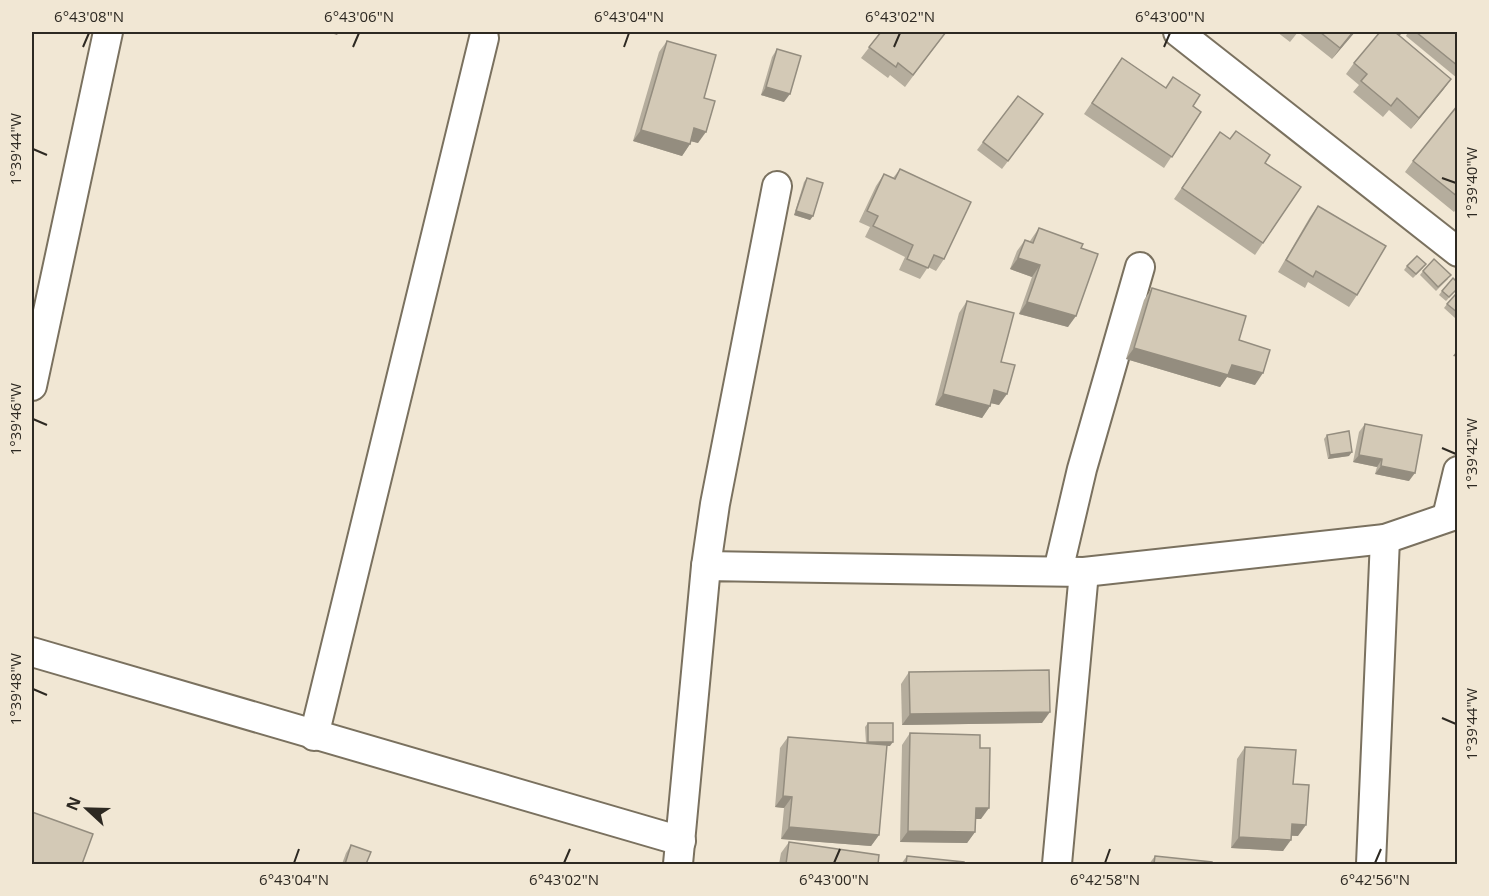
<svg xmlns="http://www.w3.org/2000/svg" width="1489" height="896" font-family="'Open Sans',sans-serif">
	<rect width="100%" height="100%" fill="#f1e7d4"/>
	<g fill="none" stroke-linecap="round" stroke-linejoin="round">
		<defs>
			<g id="street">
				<polyline points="1178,32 1458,252"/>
				<polyline points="32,386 108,32"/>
				<polyline points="1447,517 1458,471"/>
				<polyline points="706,566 715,504 777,186"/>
				<polyline points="1058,571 1082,469 1140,267"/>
				<polyline points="32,652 681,841"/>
				<polyline points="314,736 484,38"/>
				<polyline points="678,864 706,566 1084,572 1385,539 1458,514"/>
				<polyline points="1057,864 1084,572"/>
				<polyline points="1371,864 1385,539"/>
			</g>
		</defs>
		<use href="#street" stroke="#7a715f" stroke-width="32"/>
		<use href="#street" stroke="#fff" stroke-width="28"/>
	</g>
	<g fill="#b5ad9d">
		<polygon points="881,32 946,32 905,87 890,75 888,78 861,58"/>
		<polygon points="1277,32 1355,32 1332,59 1298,32 1290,42"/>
		<polygon points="1408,32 1458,32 1457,78 1406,36"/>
		<polygon points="1400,36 1451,79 1443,90 1411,129 1389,110 1383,117 1353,92 1359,85 1346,74 1354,63"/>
		<polygon points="667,41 704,98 698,143 691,141 690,144 682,156 633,141 659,52"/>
		<polygon points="777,49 784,102 761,95 772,57"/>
		<polygon points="1122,58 1201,112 1164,168 1084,114"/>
		<polygon points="1458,105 1458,209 1457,208 1454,212 1405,172 1413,161"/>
		<polygon points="1038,122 1002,169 977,150 983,142"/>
		<polygon points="1220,132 1301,187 1255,255 1174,199"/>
		<polygon points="900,169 944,259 936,271 928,267 920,279 899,270 905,257 865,237 870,227 859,222 876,186 884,174 893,178"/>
		<polygon points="807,178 813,216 810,220 794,215 804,182"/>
		<polygon points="1318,206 1357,295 1349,307 1308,282 1305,288 1278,272 1310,217"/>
		<polygon points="1039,228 1081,248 1068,327 1019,314 1032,277 1010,269 1017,251 1025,240 1030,241"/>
		<polygon points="1407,266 1423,268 1413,278 1404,270"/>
		<polygon points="1423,271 1448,279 1436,291 1420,275"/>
		<polygon points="1152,288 1239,340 1255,385 1227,377 1220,387 1126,359 1144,300"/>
		<polygon points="1458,288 1446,301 1439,295 1442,291"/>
		<polygon points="1458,297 1458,315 1455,318 1444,308 1447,304"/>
		<polygon points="967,301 1001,362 999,405 991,403 990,406 982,418 935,405 959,313"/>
		<polygon points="1365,424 1409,481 1375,474 1377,467 1353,462 1359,432"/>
		<polygon points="1327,435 1349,456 1328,459 1324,439"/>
		<polygon points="909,672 1042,723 902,725 901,684"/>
		<polygon points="868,723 890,746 887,746 879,835 871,846 781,839 784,808 775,807 780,748 788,737 866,743 865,727"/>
		<polygon points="910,733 981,819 976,819 975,832 967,843 900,842 902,745"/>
		<polygon points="1245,747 1293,784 1298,836 1291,836 1283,851 1231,848 1237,759"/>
		<polygon points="789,842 878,864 779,864 781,853"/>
		<polygon points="351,845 366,864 342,864 346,853"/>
		<polygon points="907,856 964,864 901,864"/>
		<polygon points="1155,856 1212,864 1149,864"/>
	</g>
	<g fill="#948d7f">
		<polygon points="328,32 339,32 337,35"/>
		<polygon points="1353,32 1355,32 1332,59 1340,48"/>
		<polygon points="1451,79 1443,90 1411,129 1419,118"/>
		<polygon points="766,87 790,94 784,102 761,95"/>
		<polygon points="694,128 706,132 698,143 686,140"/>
		<polygon points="641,130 690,144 682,156 633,141"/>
		<polygon points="796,211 813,216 810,220 794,215"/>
		<polygon points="1018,258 1040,265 1032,277 1010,269"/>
		<polygon points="1027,302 1076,316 1068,327 1019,314"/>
		<polygon points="1134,348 1232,365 1263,373 1255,385 1227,377 1220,387 1126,359"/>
		<polygon points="1456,352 1458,352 1458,357 1453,356"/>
		<polygon points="994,390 1007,394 999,405 986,402"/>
		<polygon points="943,394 990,406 982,418 935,405"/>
		<polygon points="1352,452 1349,456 1328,459 1330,455"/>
		<polygon points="1359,455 1382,459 1377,467 1353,462"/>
		<polygon points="1381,466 1415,473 1409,481 1375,474"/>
		<polygon points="1050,712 1042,723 902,725 910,714"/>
		<polygon points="868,742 893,742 890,746 866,746"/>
		<polygon points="783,796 792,797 784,808 775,807"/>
		<polygon points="976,808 989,808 981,819 968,819"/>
		<polygon points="1292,824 1306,825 1298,836 1284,835"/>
		<polygon points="789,827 879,835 871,846 781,839"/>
		<polygon points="908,831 975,832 967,843 900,842"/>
		<polygon points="1239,837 1291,840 1283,851 1231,848"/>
	</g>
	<g fill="#d3c9b6" stroke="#948d7f" stroke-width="1.5">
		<polygon points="881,32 946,32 913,75 898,63 896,67 869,47"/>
		<polygon points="1320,32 1353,32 1340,48"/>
		<polygon points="1380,32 1395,32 1451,79 1419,118 1397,98 1391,106 1361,81 1367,74 1354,63"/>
		<polygon points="1395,32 1402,32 1399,35"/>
		<polygon points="1416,32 1458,32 1458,66"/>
		<polygon points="667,41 716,55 704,98 715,101 706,132 694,128 690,144 641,130"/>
		<polygon points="777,49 801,56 790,94 766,87"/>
		<polygon points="1122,58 1166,88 1173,77 1200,95 1193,106 1201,112 1172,157 1092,103"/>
		<polygon points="1018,96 1043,114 1008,161 983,142"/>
		<polygon points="1458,105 1458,197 1413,161"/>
		<polygon points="1236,131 1270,155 1265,163 1301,187 1263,243 1182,188 1220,132 1230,139"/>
		<polygon points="900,169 971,202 944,259 934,255 928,268 907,259 913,245 873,226 878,216 867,211 884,174 895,179"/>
		<polygon points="807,178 823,183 813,216 796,211"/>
		<polygon points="1318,206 1386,246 1357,295 1316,271 1313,277 1286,260"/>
		<polygon points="1039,228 1083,244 1081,248 1098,254 1076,316 1027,302 1040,265 1018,258 1025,240 1033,243"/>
		<polygon points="1417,256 1426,264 1416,274 1407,266"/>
		<polygon points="1434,259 1451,275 1438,287 1423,271"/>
		<polygon points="1453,278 1458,283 1458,288 1449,297 1442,291"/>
		<polygon points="1152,288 1246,316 1239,340 1270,350 1263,373 1232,365 1228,375 1134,348"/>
		<polygon points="1455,295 1458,297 1458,313 1447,304"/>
		<polygon points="967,301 1014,313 1001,362 1015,365 1007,394 994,390 990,406 943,394"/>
		<polygon points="1365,424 1422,435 1415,473 1381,466 1382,459 1359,455"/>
		<polygon points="1349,431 1352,452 1330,455 1327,435"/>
		<polygon points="1049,670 1050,712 910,714 909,672"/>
		<rect x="868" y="723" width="25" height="19"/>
		<polygon points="910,733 980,735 980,748 990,748 989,808 976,808 975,832 908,831"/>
		<polygon points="788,737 887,745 879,835 789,827 792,797 783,796"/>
		<polygon points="1245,747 1296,750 1293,784 1309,785 1306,825 1292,824 1291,840 1239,837"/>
		<polygon points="32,812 93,834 82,864 32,864"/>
		<polygon points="789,842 879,855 878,864 786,864"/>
		<polygon points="351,845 371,852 366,864 345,864"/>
		<polygon points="907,856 964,862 964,864 906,864"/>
		<polygon points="1155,856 1212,862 1212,864 1154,864"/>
	</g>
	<path fill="none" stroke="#2d2922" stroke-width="2" d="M83,47L89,33M353,47L359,33M624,47L629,33M894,47L900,33M1164,47L1170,33M33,149L47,155M1442,178L1456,183M33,419L47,425M1442,448L1456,454M33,689L47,695M1442,718L1456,724M294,863L299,849M564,863L570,849M834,863L840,849M1105,863L1110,849M1375,863L1381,849"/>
	<rect width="1489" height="896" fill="none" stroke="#f1e7d4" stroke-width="66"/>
	<g transform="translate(87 809) rotate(292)" stroke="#f1e7d4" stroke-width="4.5" paint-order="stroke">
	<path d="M0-4.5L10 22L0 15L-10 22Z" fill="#2d2922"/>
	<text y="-9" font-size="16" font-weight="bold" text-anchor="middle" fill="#2d2922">N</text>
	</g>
	<rect x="33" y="33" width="1423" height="830" fill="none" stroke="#2d2922" stroke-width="2"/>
	<g font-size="15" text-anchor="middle" fill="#2d2922">
		<text x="89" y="22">6°43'08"N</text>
		<text x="359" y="22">6°43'06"N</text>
		<text x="629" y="22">6°43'04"N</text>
		<text x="900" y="22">6°43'02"N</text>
		<text x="1170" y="22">6°43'00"N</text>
		<text transform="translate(16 149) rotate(-90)" y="5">1°39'44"W</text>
		<text transform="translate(1472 183) rotate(-90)" y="5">1°39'40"W</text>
		<text transform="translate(16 419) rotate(-90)" y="5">1°39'46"W</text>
		<text transform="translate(1472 454) rotate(-90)" y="5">1°39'42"W</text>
		<text transform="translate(16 689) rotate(-90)" y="5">1°39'48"W</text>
		<text transform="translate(1472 724) rotate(-90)" y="5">1°39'44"W</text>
		<text x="294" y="885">6°43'04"N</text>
		<text x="564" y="885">6°43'02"N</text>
		<text x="834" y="885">6°43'00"N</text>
		<text x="1105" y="885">6°42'58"N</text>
		<text x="1375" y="885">6°42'56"N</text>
	</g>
</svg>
